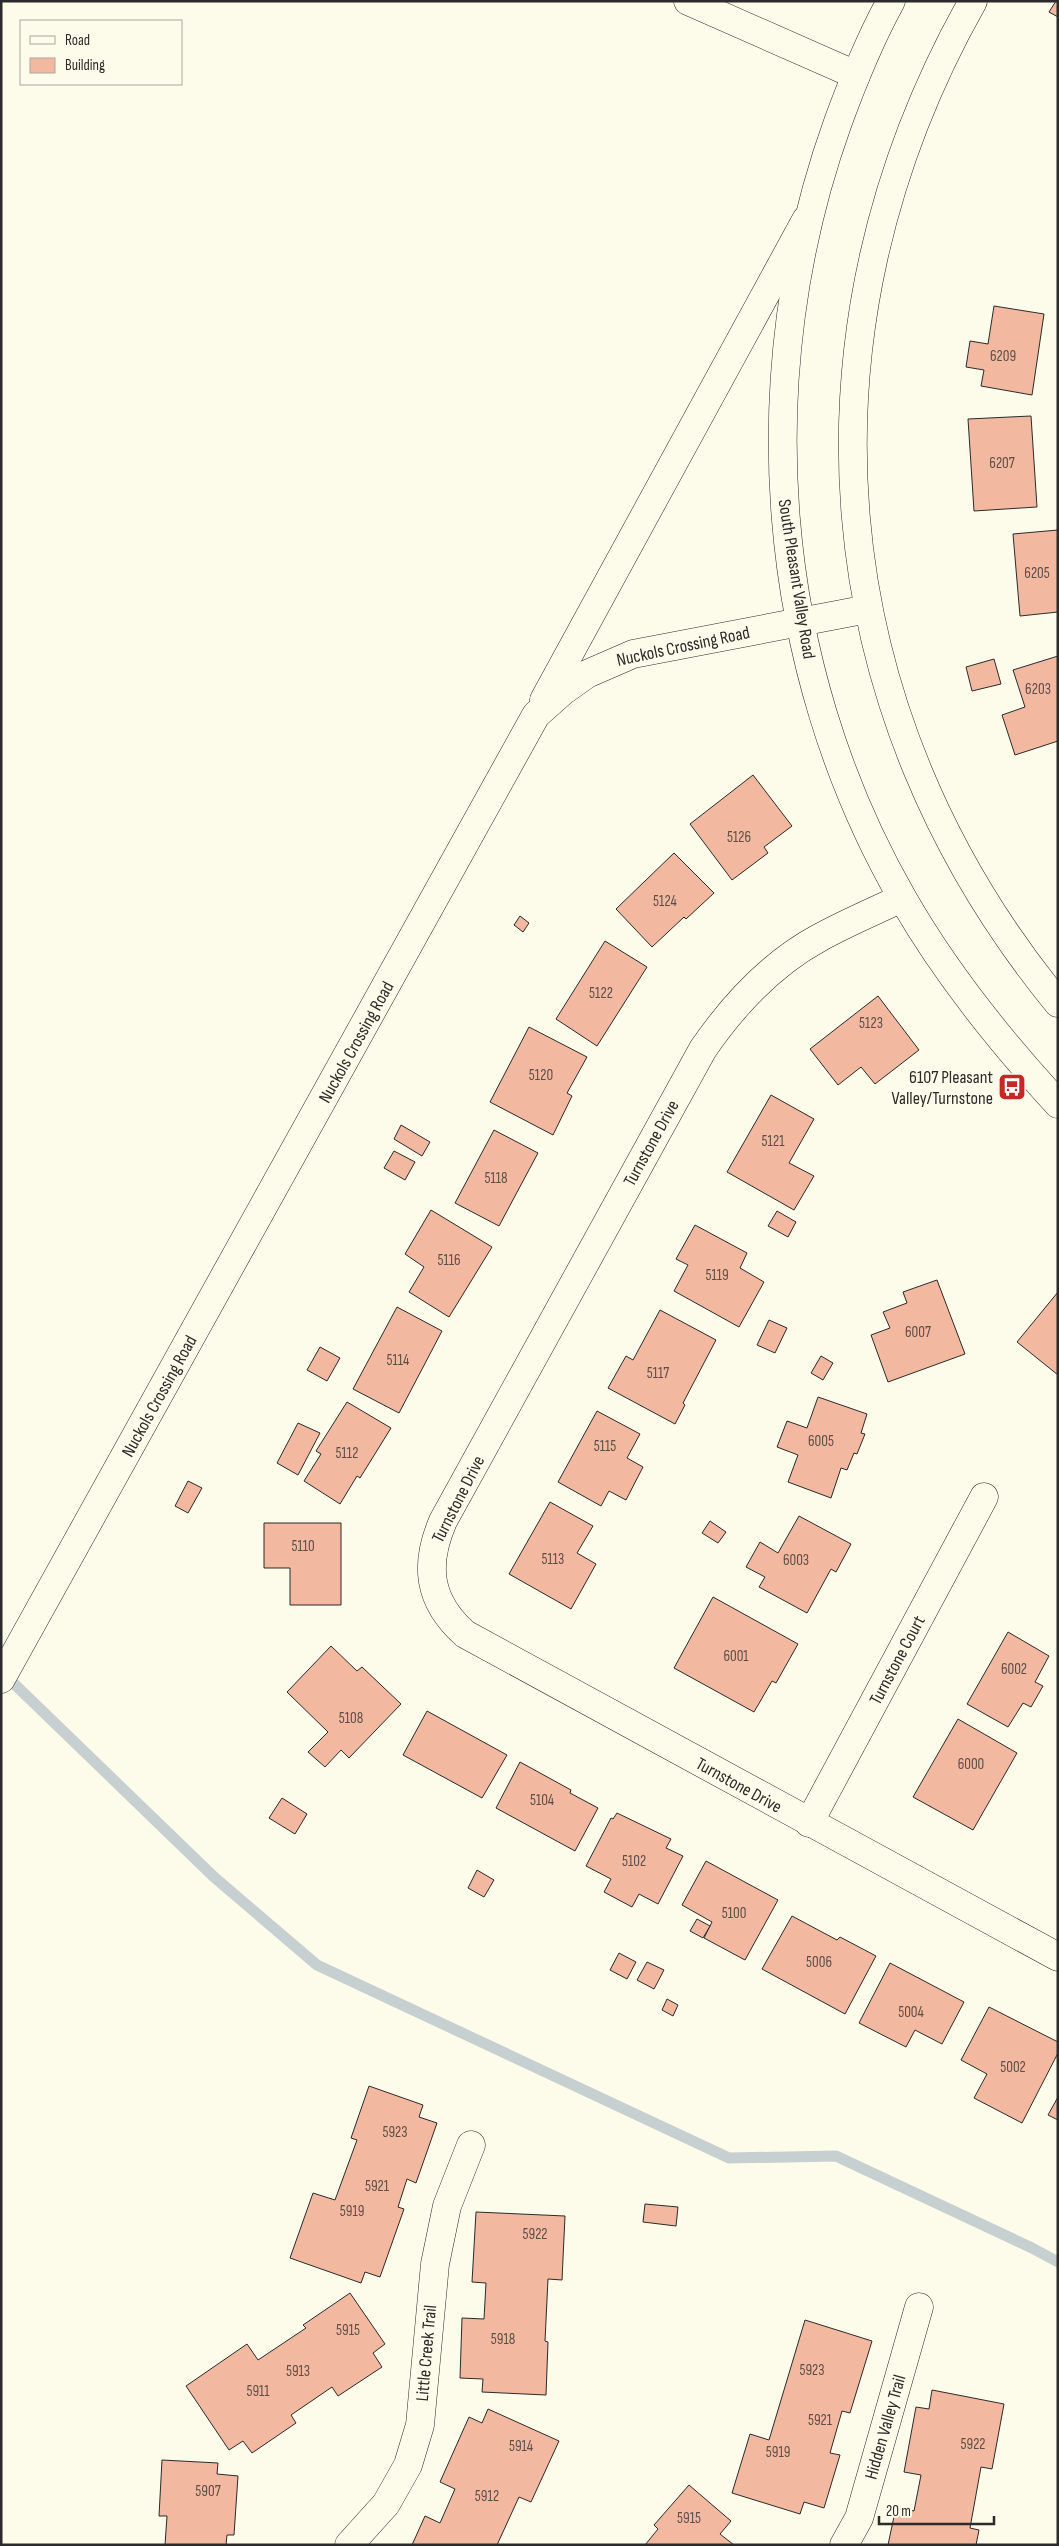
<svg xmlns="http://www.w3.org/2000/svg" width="1059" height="2546" font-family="'Sofia Sans Condensed',sans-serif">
	<rect width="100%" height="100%" fill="#fdfbea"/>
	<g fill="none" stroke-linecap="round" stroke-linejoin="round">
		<polyline stroke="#c7d0d0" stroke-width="11" points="4,1674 214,1877 317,1965 729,2158 836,2156 1032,2248 1058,2262"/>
	</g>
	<g fill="#f2b8a0" stroke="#2b2b2b">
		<polygon points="1056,1 1058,1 1058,17 1049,12"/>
		<polygon points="994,306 1044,314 1032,395 981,386 984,370 966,367 970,341 988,344"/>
		<polygon points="1031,416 1037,507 974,511 968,419"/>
		<polygon points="1058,530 1058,612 1020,616 1013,534"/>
		<polygon points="1058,656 1058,741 1015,755 1002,715 1025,707 1013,670"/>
		<polygon points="994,659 1001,684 972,691 966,667"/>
		<polygon points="753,775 792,826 764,847 768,853 732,880 690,824"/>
		<polygon points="674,853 714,893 686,919 684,917 652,947 616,909"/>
		<polygon points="520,916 529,923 523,932 514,925"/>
		<polygon points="605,941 647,967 597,1046 556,1019"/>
		<polygon points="878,996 919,1050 875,1084 861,1067 838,1085 810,1049"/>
		<polygon points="529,1027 587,1057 567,1093 572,1096 553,1135 490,1102"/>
		<polygon points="771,1095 814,1119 789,1163 814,1176 794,1210 727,1172"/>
		<polygon points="401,1125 430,1142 422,1156 394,1139"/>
		<polygon points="494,1130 538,1153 499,1226 455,1203"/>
		<polygon points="394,1151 415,1162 405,1180 384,1168"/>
		<polygon points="431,1210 492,1247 449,1317 409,1292 424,1267 405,1254"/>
		<polygon points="777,1211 796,1222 788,1237 768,1226"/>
		<polygon points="695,1225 747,1253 740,1268 764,1282 739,1327 674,1291 688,1265 676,1259"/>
		<polygon points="937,1280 965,1354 888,1382 871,1335 890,1328 883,1312 907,1303 903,1292"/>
		<polygon points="1058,1292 1058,1375 1017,1342"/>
		<polygon points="397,1307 442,1331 399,1413 353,1389"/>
		<polygon points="660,1310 716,1340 683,1403 685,1405 675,1424 608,1388 626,1356 633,1360"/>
		<polygon points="769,1320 787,1328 775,1353 757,1345"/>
		<polygon points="320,1347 340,1358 327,1381 307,1370"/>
		<polygon points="821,1356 833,1363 823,1380 811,1373"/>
		<polygon points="818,1397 867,1414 861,1433 865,1434 857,1454 854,1453 847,1470 841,1468 831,1498 788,1482 798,1455 777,1447 787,1421 807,1428"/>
		<polygon points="347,1402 391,1428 360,1478 357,1476 340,1504 304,1481 321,1454 316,1451"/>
		<polygon points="597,1411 640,1434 627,1458 643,1467 626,1500 609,1491 601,1506 558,1482"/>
		<polygon points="298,1423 320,1433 298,1475 277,1463"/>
		<polygon points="188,1481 202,1488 188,1513 175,1506"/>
		<polygon points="550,1502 593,1526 577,1553 596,1564 571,1609 509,1574"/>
		<polygon points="799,1516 851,1544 836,1572 831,1569 807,1613 759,1587 765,1577 746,1567 760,1542 778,1553"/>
		<polygon points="710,1521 726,1532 718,1543 702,1533"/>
		<polygon points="264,1523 341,1523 341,1605 290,1605 290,1568 264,1568"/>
		<polygon points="713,1597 798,1644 776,1683 772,1681 754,1712 674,1668"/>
		<polygon points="1008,1632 1049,1656 1035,1682 1043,1686 1031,1707 1023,1703 1008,1727 967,1704"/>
		<polygon points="331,1646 357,1671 362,1667 401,1704 349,1758 341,1750 325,1767 308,1752 328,1732 287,1692"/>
		<polygon points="427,1711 507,1755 482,1798 403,1755"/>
		<polygon points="958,1719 1017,1753 973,1830 913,1797"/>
		<polygon points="520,1762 571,1790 570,1793 598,1808 575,1851 496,1808"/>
		<polygon points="282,1798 307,1814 295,1834 269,1818"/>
		<polygon points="617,1813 671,1839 666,1848 683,1856 658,1904 639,1894 632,1907 604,1892 611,1879 586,1866 611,1818 613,1819"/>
		<polygon points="706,1861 778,1900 745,1960 704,1938 712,1922 682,1905"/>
		<polygon points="477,1870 494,1880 484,1897 468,1888"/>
		<polygon points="792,1916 837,1940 840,1937 876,1956 845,2014 762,1969"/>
		<polygon points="697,1919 710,1926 703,1938 690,1931"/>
		<polygon points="619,1953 636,1962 627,1979 610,1970"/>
		<polygon points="647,1962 664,1970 654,1989 637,1980"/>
		<polygon points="890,1963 964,2002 942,2044 915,2030 906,2047 859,2023"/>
		<polygon points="667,1999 678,2005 673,2016 662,2010"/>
		<polygon points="989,2007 1058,2042 1058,2053 1022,2123 974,2098 987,2074 961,2060"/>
		<polygon points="369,2086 423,2105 419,2117 437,2123 416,2183 407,2179 398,2207 404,2209 380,2277 365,2272 361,2283 290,2258 313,2193 335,2200 357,2140 351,2138"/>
		<polygon points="1058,2097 1058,2120 1048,2115"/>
		<polygon points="645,2204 678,2207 676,2226 643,2222"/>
		<polygon points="476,2212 565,2216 562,2280 548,2279 545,2341 548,2342 546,2395 482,2392 483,2379 460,2378 462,2318 484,2319 486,2283 472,2282"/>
		<polygon points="350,2293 385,2344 373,2353 382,2367 338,2396 332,2387 291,2415 296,2423 252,2453 243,2441 229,2450 186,2386 247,2344 258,2360 306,2328 303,2325"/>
		<polygon points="805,2320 872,2341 850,2413 842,2411 830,2453 840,2455 824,2508 804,2502 800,2514 732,2493 750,2434 769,2440"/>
		<polygon points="932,2390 1004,2404 992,2469 981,2467 970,2528 979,2530 976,2545 888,2545 896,2507 914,2511 921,2475 904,2472 916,2407 929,2409"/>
		<polygon points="488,2409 559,2441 531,2502 519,2497 497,2545 412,2545 425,2516 440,2523 455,2489 440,2482 469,2417 482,2423"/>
		<polygon points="162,2460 218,2463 217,2474 238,2476 234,2535 227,2535 226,2545 165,2545 167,2516 159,2516"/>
		<polygon points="689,2485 731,2521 720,2534 734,2545 645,2545 658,2529 654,2525"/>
	</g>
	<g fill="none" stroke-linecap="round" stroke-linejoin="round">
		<defs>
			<g id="minor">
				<polyline points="688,1 856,75"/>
				<polyline points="544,700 806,220"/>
				<path d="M902,898C875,911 846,923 819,938C771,964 734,1004 703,1049L443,1521C424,1565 428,1601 465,1634L1058,1957"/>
				<polyline points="1,1679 536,715 563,691 587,674 633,654 868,609"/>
				<polyline points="809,1823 984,1497"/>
				<polyline points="349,2545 386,2504 408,2465 420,2425 435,2264 447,2206 471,2145"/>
				<polyline points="844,2545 859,2518 919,2307"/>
			</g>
			<g id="major">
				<path d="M891,1C870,39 853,81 838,122C747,374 768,665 903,899C946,974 1000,1041 1058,1104"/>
				<path d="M973,1C787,330 818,711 1058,1003"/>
			</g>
		</defs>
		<use href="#minor" stroke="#2b2b2b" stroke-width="29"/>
		<use href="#major" stroke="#2b2b2b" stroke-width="29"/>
		<use href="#minor" stroke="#fdfbea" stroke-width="28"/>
		<use href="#major" stroke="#fdfbea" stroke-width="28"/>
	</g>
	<defs>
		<symbol id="bus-square" viewBox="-11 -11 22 22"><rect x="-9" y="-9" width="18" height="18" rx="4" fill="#c62828" stroke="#fdfbea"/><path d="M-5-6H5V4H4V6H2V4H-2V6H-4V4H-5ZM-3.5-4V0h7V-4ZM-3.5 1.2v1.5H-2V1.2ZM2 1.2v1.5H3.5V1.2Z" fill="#fff"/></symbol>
	</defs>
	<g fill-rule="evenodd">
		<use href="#bus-square" x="996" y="1071" width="32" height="32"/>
	</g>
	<g text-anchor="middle" stroke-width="4" stroke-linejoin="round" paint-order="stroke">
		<g font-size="15" fill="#5d4e48">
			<text x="1003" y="361">6209</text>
			<text x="1002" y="468">6207</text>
			<text x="1037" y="578">6205</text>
			<text x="1038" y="694">6203</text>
			<text x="739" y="842">5126</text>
			<text x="665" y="906">5124</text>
			<text x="601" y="998">5122</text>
			<text x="871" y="1028">5123</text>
			<text x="541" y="1080">5120</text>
			<text x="773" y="1146">5121</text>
			<text x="496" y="1183">5118</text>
			<text x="449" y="1265">5116</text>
			<text x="717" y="1280">5119</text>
			<text x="918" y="1337">6007</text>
			<text x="398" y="1365">5114</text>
			<text x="658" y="1378">5117</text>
			<text x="821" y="1446">6005</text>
			<text x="605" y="1451">5115</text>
			<text x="347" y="1458">5112</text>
			<text x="303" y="1551">5110</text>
			<text x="553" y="1564">5113</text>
			<text x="796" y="1565">6003</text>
			<text x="736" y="1661">6001</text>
			<text x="1014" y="1674">6002</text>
			<text x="351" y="1723">5108</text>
			<text x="971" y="1769">6000</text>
			<text x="542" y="1805">5104</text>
			<text x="634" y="1866">5102</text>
			<text x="734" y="1918">5100</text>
			<text x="819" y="1967">5006</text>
			<text x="911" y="2017">5004</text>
			<text x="1013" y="2072">5002</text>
			<text x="395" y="2137">5923</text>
			<text x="377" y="2191">5921</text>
			<text x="352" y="2216">5919</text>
			<text x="535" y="2239">5922</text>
			<text x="348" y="2335">5915</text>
			<text x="503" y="2344">5918</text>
			<text x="812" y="2375">5923</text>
			<text x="298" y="2376">5913</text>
			<text x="258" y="2396">5911</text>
			<text x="820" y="2425">5921</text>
			<text x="973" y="2449">5922</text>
			<text x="521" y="2451">5914</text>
			<text x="778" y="2457">5919</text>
			<text x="208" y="2496">5907</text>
			<text x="487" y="2501">5912</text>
			<text x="689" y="2523">5915</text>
		</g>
		<g font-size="18" fill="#2b2b2b" stroke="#fdfbea">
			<text transform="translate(797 579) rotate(81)" y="6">South Pleasant Valley Road</text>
			<text transform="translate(683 646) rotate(-12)" y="6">Nuckols Crossing Road</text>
			<text transform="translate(356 1042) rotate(-61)" y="6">Nuckols Crossing Road</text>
			<text transform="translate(651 1143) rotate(-61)" y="6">Turnstone Drive</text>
			<text transform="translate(159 1396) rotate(-61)" y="6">Nuckols Crossing Road</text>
			<text transform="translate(458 1499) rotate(-63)" y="6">Turnstone Drive</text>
			<text transform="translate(897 1660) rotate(-62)" y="6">Turnstone Court</text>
			<text transform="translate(739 1785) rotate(29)" y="6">Turnstone Drive</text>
			<text transform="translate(426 2353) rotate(-85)" y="6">Little Creek Trail</text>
			<text transform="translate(885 2427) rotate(-74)" y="6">Hidden Valley Trail</text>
		</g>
		<g font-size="18" fill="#2b2b2b" stroke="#fdfbea" text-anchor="end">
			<text x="993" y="1083">6107 Pleasant<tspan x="993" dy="21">Valley/Turnstone</tspan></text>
		</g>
	</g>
	<rect width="1059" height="2546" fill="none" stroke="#2b2b2b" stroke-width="5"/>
	<rect x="20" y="20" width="162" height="65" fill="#fdfbea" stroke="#a9a89e"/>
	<rect x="30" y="36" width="25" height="8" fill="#fdfbea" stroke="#a9a89e"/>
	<text x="65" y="45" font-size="15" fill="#2b2b2b">Road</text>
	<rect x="30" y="58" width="25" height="15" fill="#f2b8a0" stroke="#a9a89e"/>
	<text x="65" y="70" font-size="15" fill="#2b2b2b">Building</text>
	<path d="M879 2516v8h115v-8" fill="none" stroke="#2b2b2b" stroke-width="2.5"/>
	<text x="886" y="2516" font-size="15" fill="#2b2b2b" stroke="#fdfbea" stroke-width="4" paint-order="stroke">20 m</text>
</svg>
